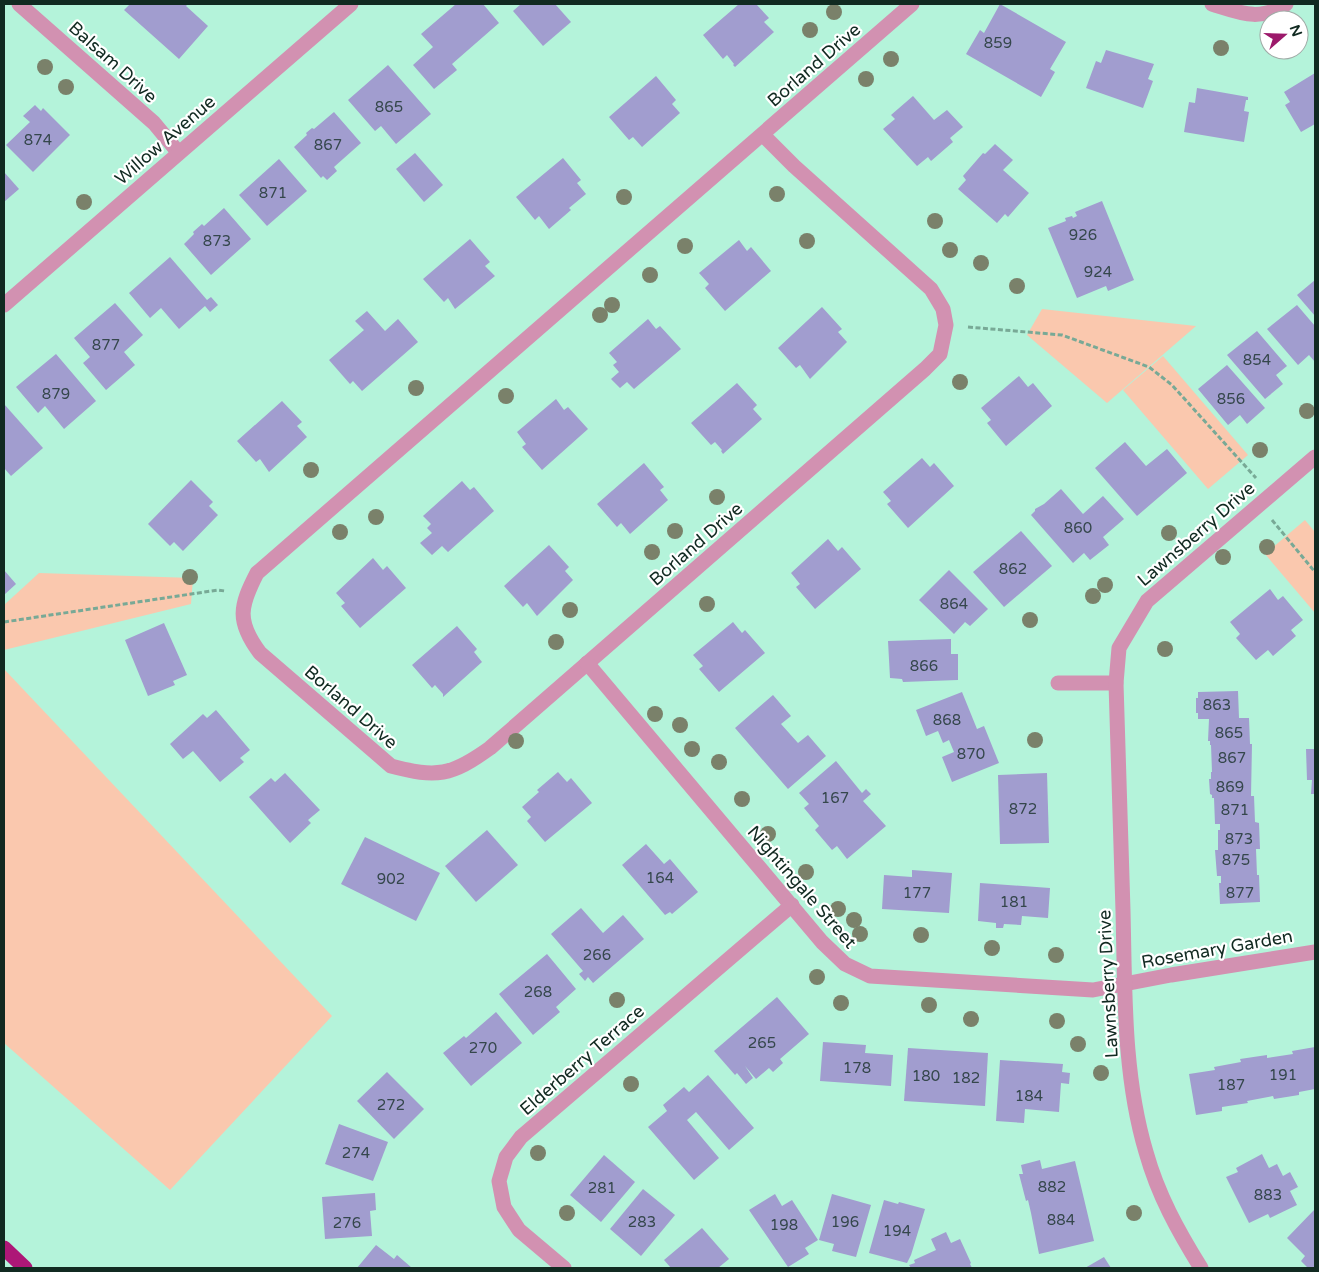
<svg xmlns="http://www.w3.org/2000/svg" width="1319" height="1272" font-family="'Varela Round',sans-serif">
	<rect width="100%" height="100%" fill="#b4f3da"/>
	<g fill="#fac8ae">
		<polygon points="1042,309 1196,326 1107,403 1027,335"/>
		<polygon points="1163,356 1248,455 1208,489 1123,390"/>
		<polygon points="1305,520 1315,532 1315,613 1265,554"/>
		<polygon points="39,573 193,578 191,604 4,650 4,605"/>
		<polygon points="4,669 332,1016 170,1190 4,1043"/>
	</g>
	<g fill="#a19dcf">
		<polygon points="130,4 188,4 186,6 208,26 179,59 124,10"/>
		<polygon points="456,4 483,4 499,23 452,64 457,70 434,89 413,65 433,47 421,34"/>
		<polygon points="521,4 555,4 571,22 543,46 513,11"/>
		<polygon points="739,4 756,4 769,18 764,22 774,32 735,67 733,65 734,64 727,55 723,59 703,35"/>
		<polygon points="1000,4 1066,42 1050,69 1055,72 1041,97 966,54 980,30 984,33"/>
		<polygon points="1106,50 1154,64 1148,79 1153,81 1143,108 1086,88 1096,61 1101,63"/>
		<polygon points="388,65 431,114 396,144 381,126 375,131 348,100"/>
		<polygon points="1315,73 1315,124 1301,132 1285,105 1290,102 1284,92"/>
		<polygon points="656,76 676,100 672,104 680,113 642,147 633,137 629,140 609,117"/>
		<polygon points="1197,88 1248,97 1248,100 1246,100 1244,111 1249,112 1244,142 1184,132 1189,102 1195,103"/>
		<polygon points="913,96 934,120 947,110 963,127 950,138 953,142 931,161 928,157 917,166 883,129 895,119 891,115"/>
		<polygon points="35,105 41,111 43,108 70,135 33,172 6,145 30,122 23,116"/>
		<polygon points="334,112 361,143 334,167 337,171 327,180 323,176 321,178 294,147 307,135 306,133 312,128 314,129"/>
		<polygon points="995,144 1013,160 1003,170 1029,193 1008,217 1005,214 997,223 958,189 966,180 963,176 983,153 985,154"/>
		<polygon points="415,153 443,185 424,202 396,169"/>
		<polygon points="563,158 581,180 577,183 586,194 569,208 571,210 549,229 539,216 535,220 516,197"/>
		<polygon points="279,159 307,191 267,226 239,195"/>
		<polygon points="4,172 19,189 4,202"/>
		<polygon points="1102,201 1134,280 1108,291 1106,286 1077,298 1048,228 1066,221 1065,218 1072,216 1073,218 1077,216 1075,212"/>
		<polygon points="224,208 251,239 211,275 184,244 194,234 193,232 202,224 204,226"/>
		<polygon points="470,239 490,262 485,266 495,276 455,309 448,298 444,302 423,279"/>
		<polygon points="739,240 747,251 751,247 771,271 725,311 705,288 709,284 699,273"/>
		<polygon points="170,257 207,300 211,297 218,305 210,312 205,306 179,329 161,308 150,318 129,293"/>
		<polygon points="1315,280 1315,316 1297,295"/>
		<polygon points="115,303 143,335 124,352 135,365 106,390 83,363 90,357 74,338"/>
		<polygon points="1297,305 1315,326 1315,362 1309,355 1298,365 1267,329"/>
		<polygon points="822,307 842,329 838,332 847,342 810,379 800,365 796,368 778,348"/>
		<polygon points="367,311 385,331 398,319 418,342 362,391 353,381 350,384 329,360 364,330 355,321"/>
		<polygon points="648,319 656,329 660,326 681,349 634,389 627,382 620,388 611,379 619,372 613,365 617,362 609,353"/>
		<polygon points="1257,331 1287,366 1276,375 1283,384 1265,399 1227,355"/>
		<polygon points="56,354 96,401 64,429 45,406 38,413 16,387"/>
		<polygon points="1227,365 1265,408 1247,424 1240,415 1228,425 1198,389"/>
		<polygon points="1019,376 1028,387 1033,383 1052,406 1006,446 987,423 991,420 981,408"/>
		<polygon points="737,383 757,405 753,409 762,419 723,454 721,451 722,450 715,442 711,445 691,423"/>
		<polygon points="556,399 564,410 568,407 588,429 542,470 522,447 526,444 517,432"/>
		<polygon points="282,401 302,422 297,426 307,437 269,472 260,459 256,462 237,441"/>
		<polygon points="4,404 43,448 11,476 4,468"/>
		<polygon points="1125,442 1146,466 1167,449 1187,473 1137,516 1095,468"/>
		<polygon points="922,458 930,467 934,463 954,486 908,528 887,504 891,501 883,492"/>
		<polygon points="644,463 664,487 660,490 668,500 630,534 621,523 617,527 597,504"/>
		<polygon points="191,480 213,502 209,506 218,515 183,551 174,542 170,546 148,524"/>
		<polygon points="462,481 470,490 474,487 494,511 448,552 442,546 432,555 420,543 432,533 427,528 431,524 423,516"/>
		<polygon points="1061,489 1083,514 1103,496 1124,519 1103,537 1109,545 1090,560 1084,553 1073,563 1031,515 1035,511 1035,509 1044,504"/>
		<polygon points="1021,531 1052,566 1004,607 973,572"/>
		<polygon points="828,539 838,551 842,547 861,569 815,609 796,587 800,584 791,573"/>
		<polygon points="549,545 569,567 565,571 573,580 537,616 527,603 523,607 504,586"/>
		<polygon points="373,558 383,570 387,566 406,588 360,628 341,606 345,603 336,593"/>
		<polygon points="4,570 16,584 4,595"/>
		<polygon points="949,570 988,609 970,626 965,622 954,634 919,600"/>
		<polygon points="1270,589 1278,600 1283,596 1303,620 1291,630 1296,636 1273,656 1268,650 1256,660 1236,638 1240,634 1230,622"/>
		<polygon points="733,622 742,633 745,630 765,653 719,692 699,669 703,666 693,655"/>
		<polygon points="164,623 187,675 173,681 175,685 148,696 125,640"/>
		<polygon points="457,626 477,649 474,652 482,662 443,697 443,694 435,685 432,688 412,665"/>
		<polygon points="951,639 951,654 958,654 958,680 903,682 902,679 890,678 888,641"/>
		<polygon points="1238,691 1239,718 1249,718 1250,744 1252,744 1251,796 1254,796 1255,822 1259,823 1260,849 1256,849 1257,875 1259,875 1260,902 1220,904 1219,883 1221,883 1221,876 1217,876 1215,850 1218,850 1218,830 1220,830 1220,824 1215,824 1214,798 1212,798 1212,795 1210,794 1209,779 1211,779 1211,772 1212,772 1211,745 1210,745 1210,741 1208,741 1209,719 1198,719 1198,713 1196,713 1196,698 1198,698 1198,692"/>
		<polygon points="962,692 977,729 984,726 999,763 952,782 942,757 954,752 949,740 943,743 938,731 926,736 916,710"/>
		<polygon points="773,695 791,716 781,724 798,743 808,735 826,756 788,789 735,728"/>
		<polygon points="216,710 250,750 240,758 244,762 220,782 193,751 183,759 170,744 203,714 207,718"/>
		<polygon points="1306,749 1315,749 1315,794 1311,794 1312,780 1307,780"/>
		<polygon points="836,761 862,793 866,789 871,794 863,801 886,826 847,859 837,846 832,850 815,830 819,826 804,808 809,804 799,793"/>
		<polygon points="558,772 567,782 571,778 592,803 545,842 527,821 531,817 522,807 539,792 537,790"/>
		<polygon points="285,773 320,810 308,820 311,823 290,843 249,797 271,778 275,782"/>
		<polygon points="1047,773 1049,843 1000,844 998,775"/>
		<polygon points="487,830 518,865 476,902 445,866"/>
		<polygon points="365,837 440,873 416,921 341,884"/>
		<polygon points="646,844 664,864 670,859 698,892 672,914 670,912 665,915 622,865"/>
		<polygon points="912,870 952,873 949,913 882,909 884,875 912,877"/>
		<polygon points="980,883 1050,888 1048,918 1022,916 1021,925 1004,924 1003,928 996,928 996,923 978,921"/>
		<polygon points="581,908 603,933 623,915 644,939 593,983 588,977 585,981 579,974 583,971 551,934"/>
		<polygon points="547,954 576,989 556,1007 560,1012 533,1035 499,994"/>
		<polygon points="777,997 809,1034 780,1059 783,1063 773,1072 769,1068 756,1079 745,1066 753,1078 746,1084 737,1073 735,1075 714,1051"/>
		<polygon points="496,1012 522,1043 471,1086 443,1053 464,1036 466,1038"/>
		<polygon points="823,1042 866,1045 865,1053 893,1055 891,1086 820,1081"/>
		<polygon points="1315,1047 1315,1089 1299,1092 1299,1095 1274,1099 1273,1096 1247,1101 1248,1103 1222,1107 1222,1111 1196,1115 1189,1074 1215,1070 1214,1067 1241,1062 1240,1059 1267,1055 1267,1058 1293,1054 1292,1051"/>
		<polygon points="908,1048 988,1053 985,1106 904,1101"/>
		<polygon points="1000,1060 1063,1064 1062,1072 1070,1073 1069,1084 1061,1083 1059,1112 1025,1109 1024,1123 996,1121"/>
		<polygon points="387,1072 424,1109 394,1139 357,1101"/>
		<polygon points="708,1075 754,1128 729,1150 696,1112 687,1120 719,1158 694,1180 648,1127 667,1111 663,1105 684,1087 689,1092"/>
		<polygon points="339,1124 388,1142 373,1181 325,1164"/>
		<polygon points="1262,1154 1269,1168 1277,1164 1283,1176 1290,1172 1298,1187 1290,1191 1297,1205 1270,1218 1268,1214 1249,1223 1226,1177 1238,1172 1236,1168"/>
		<polygon points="604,1155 635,1182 601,1222 570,1195"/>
		<polygon points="1040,1160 1042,1169 1075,1161 1094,1241 1039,1254 1031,1213 1028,1200 1026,1201 1019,1174 1023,1174 1021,1165"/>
		<polygon points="643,1189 675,1215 641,1256 610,1229"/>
		<polygon points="375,1193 376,1210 370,1211 372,1236 325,1239 322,1197"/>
		<polygon points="775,1194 782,1206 792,1200 818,1240 805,1248 809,1254 788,1267 749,1210"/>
		<polygon points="832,1194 871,1205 856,1257 832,1251 834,1244 819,1240"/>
		<polygon points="884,1200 898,1204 899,1202 925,1209 911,1255 907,1263 869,1253"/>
		<polygon points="1315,1209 1315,1268 1308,1268 1301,1261 1305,1256 1287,1238"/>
		<polygon points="702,1228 729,1259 718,1268 671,1268 664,1260"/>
		<polygon points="946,1232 951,1243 960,1239 971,1263 970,1264 972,1268 911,1268 909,1265 915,1263 914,1260 936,1250 931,1239"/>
		<polygon points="376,1245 394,1259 397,1255 412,1268 357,1268"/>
		<polygon points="1104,1257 1111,1268 1085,1268"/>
	</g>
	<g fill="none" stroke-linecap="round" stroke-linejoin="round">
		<g stroke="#78a996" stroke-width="3" stroke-dasharray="5 2.5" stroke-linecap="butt">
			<polyline points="968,327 1062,335 1149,367 1172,385 1256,478"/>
			<polyline points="1272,520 1315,572"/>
			<polyline points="4,622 218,590 225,591"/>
		</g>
		<g stroke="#d291b1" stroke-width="15">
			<polyline points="19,4 154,123 178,152"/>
			<path d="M1212,4C1241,13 1259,22 1286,4"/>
			<path d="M763,135L794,166L931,289L943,309L946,325L940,354L925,369L490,748C451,776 437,778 391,766L260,653C236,621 240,606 257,573L912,4"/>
			<polyline points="4,305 351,4"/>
			<polyline points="587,663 822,942 845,964 870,976 1093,990 1171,975 1315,952"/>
			<polyline points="1058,683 1116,683"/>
			<polyline points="564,1268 519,1230 504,1207 499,1181 506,1157 521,1137 792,905"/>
			<path d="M1201,1268C1178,1231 1158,1195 1146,1152C1123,1075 1125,991 1123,911C1121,835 1118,759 1116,683L1119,648L1147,601L1315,457"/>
		</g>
		<polyline stroke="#ad1777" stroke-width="15" points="4,1248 25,1268"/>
	</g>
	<g fill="#7a816a">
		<circle cx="834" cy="12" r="8"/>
		<circle cx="810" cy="30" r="8"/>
		<circle cx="1221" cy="48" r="8"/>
		<circle cx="891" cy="59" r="8"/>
		<circle cx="45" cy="67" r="8"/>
		<circle cx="866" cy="79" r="8"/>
		<circle cx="66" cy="87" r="8"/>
		<circle cx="777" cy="194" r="8"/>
		<circle cx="624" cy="197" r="8"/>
		<circle cx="84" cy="202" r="8"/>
		<circle cx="935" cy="221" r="8"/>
		<circle cx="807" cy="241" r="8"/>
		<circle cx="685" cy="246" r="8"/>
		<circle cx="950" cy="250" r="8"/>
		<circle cx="981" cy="263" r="8"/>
		<circle cx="650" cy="275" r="8"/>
		<circle cx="1017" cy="286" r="8"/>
		<circle cx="612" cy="305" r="8"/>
		<circle cx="600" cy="315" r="8"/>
		<circle cx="960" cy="382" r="8"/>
		<circle cx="416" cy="388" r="8"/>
		<circle cx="506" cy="396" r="8"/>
		<circle cx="1307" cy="411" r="8"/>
		<circle cx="1260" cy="450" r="8"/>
		<circle cx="311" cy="470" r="8"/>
		<circle cx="717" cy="497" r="8"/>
		<circle cx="376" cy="517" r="8"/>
		<circle cx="675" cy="531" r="8"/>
		<circle cx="340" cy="532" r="8"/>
		<circle cx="1169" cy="533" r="8"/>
		<circle cx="1267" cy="547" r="8"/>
		<circle cx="652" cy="552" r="8"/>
		<circle cx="1223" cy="557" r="8"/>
		<circle cx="190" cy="577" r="8"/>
		<circle cx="1105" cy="585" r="8"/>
		<circle cx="1093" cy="596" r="8"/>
		<circle cx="707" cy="604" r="8"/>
		<circle cx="570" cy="610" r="8"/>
		<circle cx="1030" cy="620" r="8"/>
		<circle cx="556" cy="642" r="8"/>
		<circle cx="1165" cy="649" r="8"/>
		<circle cx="655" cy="714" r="8"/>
		<circle cx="680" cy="725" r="8"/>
		<circle cx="1035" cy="740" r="8"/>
		<circle cx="516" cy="741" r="8"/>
		<circle cx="692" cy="749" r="8"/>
		<circle cx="719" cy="762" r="8"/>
		<circle cx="742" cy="799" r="8"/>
		<circle cx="768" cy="834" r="8"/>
		<circle cx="806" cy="872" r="8"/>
		<circle cx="838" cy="909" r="8"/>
		<circle cx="854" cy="920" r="8"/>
		<circle cx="860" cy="934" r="8"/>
		<circle cx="921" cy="935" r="8"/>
		<circle cx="992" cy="948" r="8"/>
		<circle cx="1056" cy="955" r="8"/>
		<circle cx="817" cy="977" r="8"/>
		<circle cx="617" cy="1000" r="8"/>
		<circle cx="841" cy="1003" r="8"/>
		<circle cx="929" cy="1005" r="8"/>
		<circle cx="971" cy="1019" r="8"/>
		<circle cx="1057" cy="1021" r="8"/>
		<circle cx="1078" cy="1044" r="8"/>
		<circle cx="1101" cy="1073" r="8"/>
		<circle cx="631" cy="1084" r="8"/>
		<circle cx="538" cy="1153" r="8"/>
		<circle cx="567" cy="1213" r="8"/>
		<circle cx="1134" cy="1213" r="8"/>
	</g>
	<g text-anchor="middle" stroke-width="4.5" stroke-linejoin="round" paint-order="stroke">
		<g font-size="15" fill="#35474c">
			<text x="998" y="48">859</text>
			<text x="389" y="112">865</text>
			<text x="38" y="145">874</text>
			<text x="328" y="150">867</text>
			<text x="273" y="198">871</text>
			<text x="1083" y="240">926</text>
			<text x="217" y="246">873</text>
			<text x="1098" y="277">924</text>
			<text x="106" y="350">877</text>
			<text x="1257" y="365">854</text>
			<text x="56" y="399">879</text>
			<text x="1231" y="404">856</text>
			<text x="1078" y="533">860</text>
			<text x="1013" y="574">862</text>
			<text x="954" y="609">864</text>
			<text x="924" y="671">866</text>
			<text x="1217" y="710">863</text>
			<text x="947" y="725">868</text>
			<text x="1229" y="738">865</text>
			<text x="971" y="759">870</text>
			<text x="1232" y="763">867</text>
			<text x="1230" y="792">869</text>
			<text x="835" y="803">167</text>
			<text x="1023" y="814">872</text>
			<text x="1235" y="815">871</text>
			<text x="1239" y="844">873</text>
			<text x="1236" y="865">875</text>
			<text x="660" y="883">164</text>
			<text x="391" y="884">902</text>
			<text x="917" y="898">177</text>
			<text x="1240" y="898">877</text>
			<text x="1014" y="907">181</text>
			<text x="597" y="960">266</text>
			<text x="538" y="997">268</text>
			<text x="762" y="1048">265</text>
			<text x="483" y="1053">270</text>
			<text x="857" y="1073">178</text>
			<text x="1283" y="1080">191</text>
			<text x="926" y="1081">180</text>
			<text x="966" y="1083">182</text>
			<text x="1231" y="1090">187</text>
			<text x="1029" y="1101">184</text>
			<text x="391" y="1110">272</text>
			<text x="356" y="1158">274</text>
			<text x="1052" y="1192">882</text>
			<text x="602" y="1193">281</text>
			<text x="1268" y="1200">883</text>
			<text x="1061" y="1225">884</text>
			<text x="642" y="1227">283</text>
			<text x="845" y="1227">196</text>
			<text x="347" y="1228">276</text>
			<text x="784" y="1230">198</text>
			<text x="897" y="1236">194</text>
		</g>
		<g font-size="18" fill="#112a21" stroke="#fff">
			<text transform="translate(113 62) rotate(42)" y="6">Balsam Drive</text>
			<text transform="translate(814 65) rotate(-41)" y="6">Borland Drive</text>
			<text transform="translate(165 140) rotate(-41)" y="6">Willow Avenue</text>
			<text transform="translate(1196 534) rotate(-41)" y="6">Lawnsberry Drive</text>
			<text transform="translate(696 544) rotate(-41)" y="6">Borland Drive</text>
			<text transform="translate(351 707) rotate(41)" y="6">Borland Drive</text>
			<text transform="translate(802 887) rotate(49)" y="6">Nightingale Street</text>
			<text transform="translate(1217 949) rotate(-10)" y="6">Rosemary Garden</text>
			<text transform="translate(1108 984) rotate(-93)" y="6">Lawnsberry Drive</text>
			<text transform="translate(582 1060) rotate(-41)" y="6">Elderberry Terrace</text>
		</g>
	</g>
	<rect width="1319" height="1272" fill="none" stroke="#112a21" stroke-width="10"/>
	<g transform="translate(1284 35) rotate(70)"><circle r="24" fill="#ffffff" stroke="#a0aaa6"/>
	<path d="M0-4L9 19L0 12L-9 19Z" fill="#9c196b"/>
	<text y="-8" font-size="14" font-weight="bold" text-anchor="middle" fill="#112a21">N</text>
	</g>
</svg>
